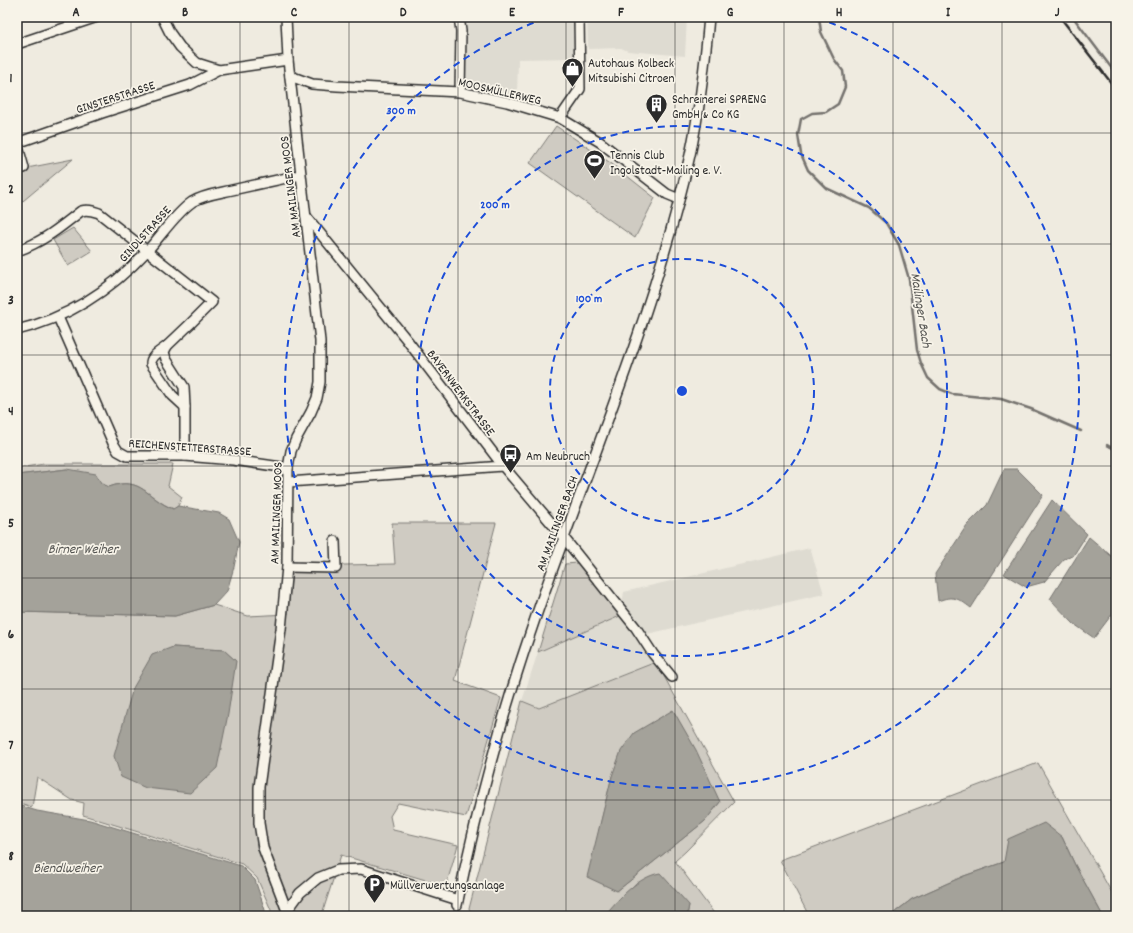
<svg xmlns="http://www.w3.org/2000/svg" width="1133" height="933" font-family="Dekko,sans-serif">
	<rect width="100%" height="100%" fill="#efebe0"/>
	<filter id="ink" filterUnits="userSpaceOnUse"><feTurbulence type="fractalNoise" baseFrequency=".025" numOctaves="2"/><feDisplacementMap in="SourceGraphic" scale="8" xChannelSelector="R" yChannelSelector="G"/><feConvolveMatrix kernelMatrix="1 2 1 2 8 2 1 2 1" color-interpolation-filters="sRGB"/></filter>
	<g filter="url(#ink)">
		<g fill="#dedbd1">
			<polygon points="463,17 573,17 573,58 518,59 517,96 466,87"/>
			<polygon points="587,17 687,17 685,56 628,51 621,48 588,49"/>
			<polygon points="810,548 824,594 647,634 656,662 538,708 522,701 538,652 620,616 624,592"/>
		</g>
		<g fill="#cfcbc2" stroke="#7d7b76" fill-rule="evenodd">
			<polygon points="556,126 612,164 655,198 635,238 530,163"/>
			<polygon points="73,159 17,206 17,170"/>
			<polygon points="73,228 92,251 68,266 53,240"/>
			<path d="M44,464H173L168,486L182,497L178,506L174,509C147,499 142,475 109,487L67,469L17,475V468Z"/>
			<path d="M392,523H496L455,681L501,698L466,817L398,803L390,816L393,830L458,845L446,886L341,855L322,914L327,916H271V910L257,878L242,864L83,815L84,803L72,800L37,777L32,807L17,802V612L175,616L214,605L248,616L288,614L292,566L395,564ZM173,647L223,650L236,661Z"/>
			<polygon points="578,563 620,616 538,652 565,564"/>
			<path d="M656,662L734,802L686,851L675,861L716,916H687L689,905L637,882L604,916H475L469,909L522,701L539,708ZM612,776L720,802L705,821L617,891L599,830Z"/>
			<polygon points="1038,763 1116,900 1116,916 1103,916 1075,865 1062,837 1004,862 964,876 912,899 890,916 809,916 780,860"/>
		</g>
		<g fill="#a4a29a" stroke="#74726e">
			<path d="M67,469L96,474L101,483L109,487C142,475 147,499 173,509L178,506L219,513L229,519L239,542L234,567L227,591L214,605L175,616L17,612V475Z"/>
			<path d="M1004,469H1017L1043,495L971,608C958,598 953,595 938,601L935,574L967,525L987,505Z"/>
			<polygon points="1052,500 1087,534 1073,556 1064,559 1044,582 1026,587 1004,574"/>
			<polygon points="1089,537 1116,560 1116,609 1094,638 1074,624 1050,599"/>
			<polygon points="173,647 224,650 236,661 228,714 217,768 190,793 146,788 121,777 114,756 133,688 152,655"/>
			<polygon points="673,710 696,750 720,802 705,821 617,891 587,877 612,776 621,751 634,733"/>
			<polygon points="17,805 37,811 90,820 241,866 255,880 265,910 264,916 17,916"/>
			<polygon points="1044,823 1062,837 1075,865 1103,916 890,916 912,899 964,876 1004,862 1008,839"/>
			<path d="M660,873L689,905L687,916H604C619,898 638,877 660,873Z"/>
		</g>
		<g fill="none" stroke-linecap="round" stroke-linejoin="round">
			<g stroke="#74726e" stroke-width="2.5">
				<polyline points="819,17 821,32 834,59 843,71 845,87 838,104 826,112 812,113 801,119 798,135 801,154 808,170 826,188 869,208 886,223 899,245 909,279 917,350 921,363 928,378 940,389 952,394 1001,399 1031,409 1081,431"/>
				<polyline points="1073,17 1116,74"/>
				<polyline points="1107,445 1116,450"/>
			</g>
			<defs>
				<g id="minor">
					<polyline points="162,17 170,33 180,47 197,63 219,70 288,60"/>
					<polyline points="286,17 288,60 320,341 320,382 317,398 311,412 296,439 291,451 288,468 287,567 281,629 259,787 259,823 263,848 287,911 286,916"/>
					<polyline points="459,17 461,31 460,92"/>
					<polyline points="17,44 97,17"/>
					<polyline points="290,76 312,84 337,86 460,92 507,102 560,118 600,142 667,194 679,199"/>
					<polyline points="560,118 580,89 579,17"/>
					<polyline points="17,143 102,113 190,85 219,70"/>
					<polyline points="17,143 24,168"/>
					<polyline points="306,216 407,340 503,466 564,538 636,628 653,654 672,677"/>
					<path d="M17,251C41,243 61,227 81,211C88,209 93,211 99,213L212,302L189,325L167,346L164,352L166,359L184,387L185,407V456"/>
					<polyline points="58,317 113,443 118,451 127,456 185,456 233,460 288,468"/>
					<path d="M17,330C69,318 111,290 147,251C162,235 174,215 192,202C203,195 219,193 232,190C255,185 278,180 300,175"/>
					<path d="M167,346C161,351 150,356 151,364L172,395L185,407"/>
					<polyline points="289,482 503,466"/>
					<polyline points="287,567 336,568 335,541"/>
					<path d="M457,905C477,809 502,714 534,622C587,467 654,316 690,155C700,110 705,63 709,17"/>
					<polyline points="287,911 300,893 318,878 338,870 361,869 458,900"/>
				</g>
			</defs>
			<use href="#minor" stroke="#2b2b2b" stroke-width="12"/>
			<use href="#minor" stroke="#f7f3e8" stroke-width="9"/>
			<polyline stroke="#2b2b2b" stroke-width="2.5" points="1060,17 1116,89"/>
		</g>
	</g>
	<path fill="none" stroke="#2b2b2b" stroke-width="1" stroke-opacity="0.55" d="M131,17V916M240,17V916M349,17V916M458,17V916M566,17V916M675,17V916M784,17V916M893,17V916M1002,17V916M17,133H1116M17,244H1116M17,355H1116M17,466H1116M17,578H1116M17,689H1116M17,800H1116"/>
	<g fill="none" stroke="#1d4ed8" stroke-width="2" stroke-dasharray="7 5">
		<circle cx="682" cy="391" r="132"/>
		<circle cx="682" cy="391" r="265"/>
		<path d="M818 18A397 397 0 1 1 546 18"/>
	</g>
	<defs>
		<symbol id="shop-pin" viewBox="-11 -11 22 30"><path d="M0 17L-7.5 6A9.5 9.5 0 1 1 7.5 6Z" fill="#2b2b2b" stroke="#f7f3e8"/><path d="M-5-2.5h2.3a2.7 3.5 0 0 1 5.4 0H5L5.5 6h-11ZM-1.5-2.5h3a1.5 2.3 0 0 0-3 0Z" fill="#fff"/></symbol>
		<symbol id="building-pin" viewBox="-11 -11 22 30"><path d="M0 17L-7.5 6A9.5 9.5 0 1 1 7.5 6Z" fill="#2b2b2b" stroke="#f7f3e8"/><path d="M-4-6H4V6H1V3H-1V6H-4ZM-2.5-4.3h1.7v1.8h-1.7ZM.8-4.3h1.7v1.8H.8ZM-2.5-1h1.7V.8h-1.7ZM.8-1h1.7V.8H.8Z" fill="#fff"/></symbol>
		<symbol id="stadium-pin" viewBox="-11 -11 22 30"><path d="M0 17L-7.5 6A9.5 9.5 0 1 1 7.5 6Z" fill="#2b2b2b" stroke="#f7f3e8"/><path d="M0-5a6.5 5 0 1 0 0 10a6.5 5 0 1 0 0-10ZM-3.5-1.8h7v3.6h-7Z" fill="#fff"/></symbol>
		<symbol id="bus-pin" viewBox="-11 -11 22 30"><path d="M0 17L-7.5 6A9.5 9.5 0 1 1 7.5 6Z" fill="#2b2b2b" stroke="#f7f3e8"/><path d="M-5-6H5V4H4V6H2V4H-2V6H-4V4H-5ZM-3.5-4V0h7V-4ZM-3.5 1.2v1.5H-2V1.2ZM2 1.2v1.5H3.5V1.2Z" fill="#fff"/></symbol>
		<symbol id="parking-pin" viewBox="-11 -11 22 30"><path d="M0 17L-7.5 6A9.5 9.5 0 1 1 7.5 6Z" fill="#2b2b2b" stroke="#f7f3e8"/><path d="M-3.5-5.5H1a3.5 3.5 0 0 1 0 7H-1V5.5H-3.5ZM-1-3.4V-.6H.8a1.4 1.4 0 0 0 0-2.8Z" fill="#fff"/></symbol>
	</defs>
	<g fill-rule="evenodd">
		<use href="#shop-pin" x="560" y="56" width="25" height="34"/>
		<use href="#building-pin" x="644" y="92" width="25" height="34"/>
		<use href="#stadium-pin" x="582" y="148" width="25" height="34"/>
		<use href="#bus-pin" x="498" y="442" width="25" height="34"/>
		<use href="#parking-pin" x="362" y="872" width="25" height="34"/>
	</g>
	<g text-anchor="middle" stroke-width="3.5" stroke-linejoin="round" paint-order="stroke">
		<g font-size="13" fill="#2b2b2b" stroke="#f7f3e8" text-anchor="start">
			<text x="588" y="67">Autohaus Kolbeck<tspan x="588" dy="15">Mitsubishi Citroen</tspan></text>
			<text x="672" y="103">Schreinerei SPRENG<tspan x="672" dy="15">GmbH &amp; Co KG</tspan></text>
			<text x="610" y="159">Tennis Club<tspan x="610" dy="15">Ingolstadt-Mailing e. V.</tspan></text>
			<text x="526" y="460">Am Neubruch</text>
			<text x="390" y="889">Müllverwertungsanlage</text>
		</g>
		<g font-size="13" fill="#2b2b2b" stroke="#f7f3e8">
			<text transform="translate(500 90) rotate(13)" y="5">MOOSMÜLLERWEG</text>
			<text transform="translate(115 96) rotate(-18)" y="5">GINSTERSTRASSE</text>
			<text transform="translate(289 187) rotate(-97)" y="5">AM MAILINGER MOOS</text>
			<text transform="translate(144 233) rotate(-48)" y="5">GINDLSTRASSE</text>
			<text transform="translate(462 392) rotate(53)" y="5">BAYERNWERKSTRASSE</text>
			<text transform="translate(190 446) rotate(4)" y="5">REICHENSTETTERSTRASSE</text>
			<text transform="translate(275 513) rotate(-88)" y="5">AM MAILINGER MOOS</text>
			<text transform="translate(556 523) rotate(-70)" y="5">AM MAILINGER BACH</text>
		</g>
		<g font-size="14" font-style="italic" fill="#555552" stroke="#f7f3e8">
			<text transform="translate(922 310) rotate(81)" y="5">Mailinger Bach</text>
			<text x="83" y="553">Birner Weiher</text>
			<text x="67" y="872">Biendlweiher</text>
		</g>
	</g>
	<circle cx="682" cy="391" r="6" fill="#1d4ed8" stroke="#f7f3e8" stroke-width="2"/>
	<g font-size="12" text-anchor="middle" font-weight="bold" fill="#1d4ed8" stroke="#f7f3e8" stroke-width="3.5" stroke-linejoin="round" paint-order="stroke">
		<text x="401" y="114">300 m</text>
		<text x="495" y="208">200 m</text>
		<text x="589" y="302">100 m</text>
	</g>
	<rect width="1133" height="933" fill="none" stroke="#f7f3e8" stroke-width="44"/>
	<rect x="22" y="22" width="1089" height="889" fill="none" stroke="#2b2b2b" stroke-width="1.5"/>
	<g font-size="13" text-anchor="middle" font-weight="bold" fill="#2b2b2b">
		<text x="76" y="16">A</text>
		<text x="185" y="16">B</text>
		<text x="294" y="16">C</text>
		<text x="403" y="16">D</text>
		<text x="512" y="16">E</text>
		<text x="621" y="16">F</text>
		<text x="730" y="16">G</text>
		<text x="839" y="16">H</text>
		<text x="948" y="16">I</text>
		<text x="1057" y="16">J</text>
		<text x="11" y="82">1</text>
		<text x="11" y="193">2</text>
		<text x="11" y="304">3</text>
		<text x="11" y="415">4</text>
		<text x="11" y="527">5</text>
		<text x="11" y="638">6</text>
		<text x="11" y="749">7</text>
		<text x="11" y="860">8</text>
	</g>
</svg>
